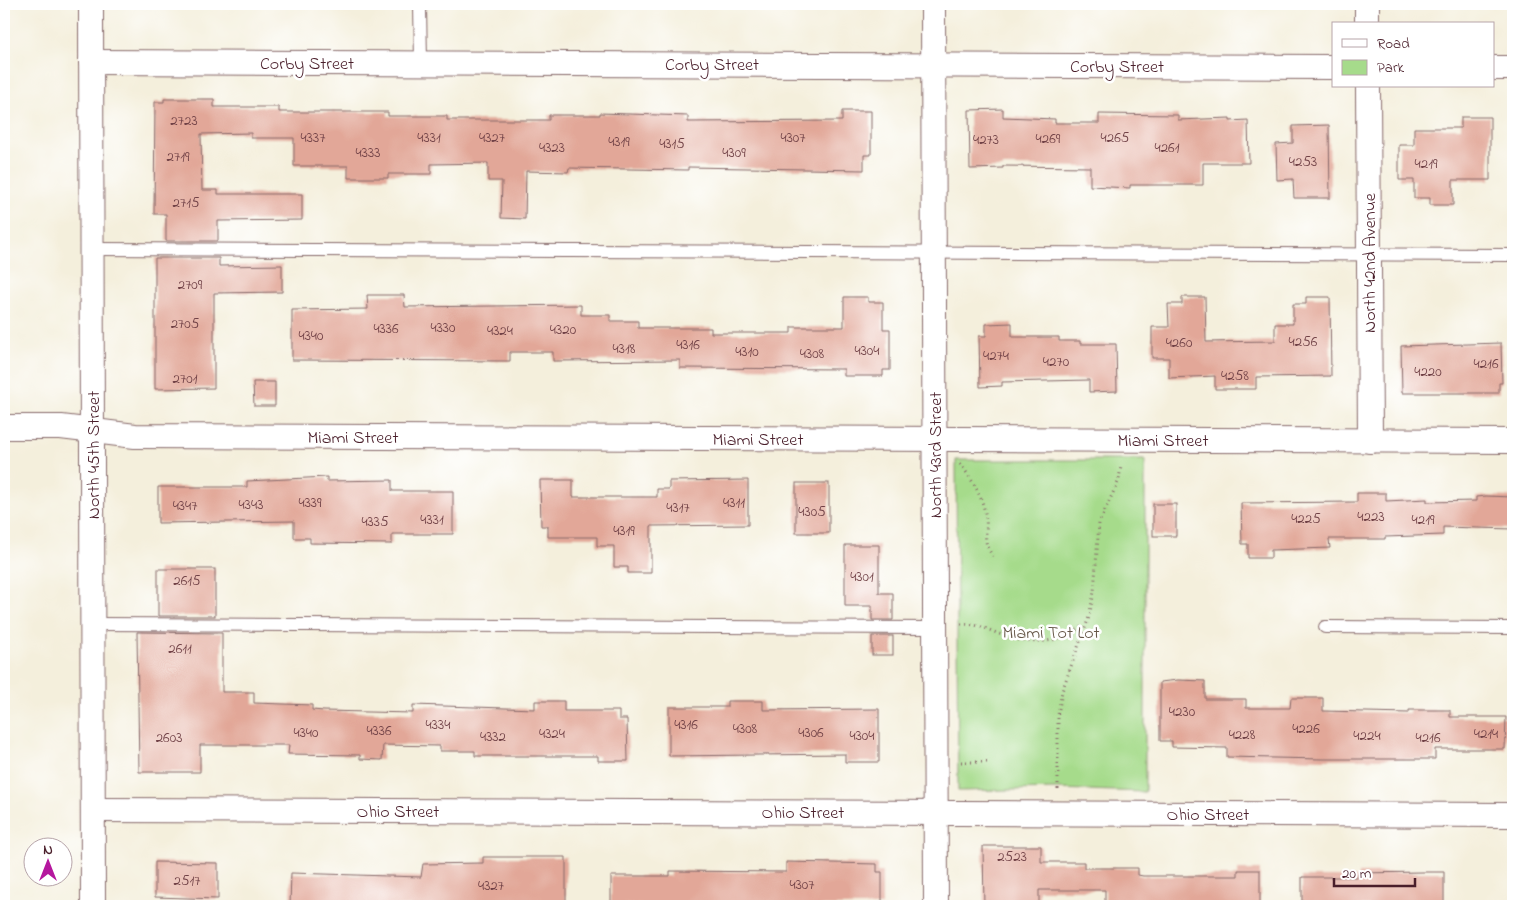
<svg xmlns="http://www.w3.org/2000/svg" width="1517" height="910" font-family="'Indie Flower',sans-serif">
	<rect width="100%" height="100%" fill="#fff"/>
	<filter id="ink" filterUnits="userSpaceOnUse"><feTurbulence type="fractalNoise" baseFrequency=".02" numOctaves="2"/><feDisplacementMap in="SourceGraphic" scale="10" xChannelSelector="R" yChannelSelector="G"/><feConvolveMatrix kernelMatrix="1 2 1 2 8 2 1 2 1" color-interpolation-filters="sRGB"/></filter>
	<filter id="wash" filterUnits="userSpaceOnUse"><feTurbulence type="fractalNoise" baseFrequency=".0096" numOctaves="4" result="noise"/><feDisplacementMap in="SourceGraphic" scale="20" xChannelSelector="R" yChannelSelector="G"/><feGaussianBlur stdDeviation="1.12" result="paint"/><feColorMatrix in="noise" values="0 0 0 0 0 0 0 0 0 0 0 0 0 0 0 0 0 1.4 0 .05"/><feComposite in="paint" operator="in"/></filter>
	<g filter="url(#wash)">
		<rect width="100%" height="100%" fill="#f4efdc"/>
		<polygon fill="#a6db8b" stroke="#787d5b" points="956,460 1145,460 1145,792 1058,789 958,791"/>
		<g id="blocks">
			<g fill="#e2a798">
				<polygon points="164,99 214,99 214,107 279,107 279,112 388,112 388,116 447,116 447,120 549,120 549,115 600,115 600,113 688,116 688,122 842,121 842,111 871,111 871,155 864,155 864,170 688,167 688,170 569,168 568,172 526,171 525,219 501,218 502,181 488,181 488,163 431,164 431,174 388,174 388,178 348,178 348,166 294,166 294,138 251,138 251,133 201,134 202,190 218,190 218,194 302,194 302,220 218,221 218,241 166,241 166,214 154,214 155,102 164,102"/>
				<polygon points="1003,109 1003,117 1055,119 1055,123 1099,123 1099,114 1178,115 1178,120 1230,118 1230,121 1248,120 1249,163 1203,163 1203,185 1130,185 1130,188 1090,186 1090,167 1003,166 1003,168 970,169 969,110"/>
				<polygon points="1461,117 1490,117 1490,180 1453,180 1453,205 1430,205 1430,198 1414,198 1414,180 1399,180 1399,145 1414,145 1414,128 1461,128"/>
				<polygon points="1329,125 1330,198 1294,198 1293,179 1277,180 1276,144 1293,143 1293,126"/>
				<polygon points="155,258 219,258 219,266 282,265 282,292 214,293 214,388 155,389"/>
				<polygon points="367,295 404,295 405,307 581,305 581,315 610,315 610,321 638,321 638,328 711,328 711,333 791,333 791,327 844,327 844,297 868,297 868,302 883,302 883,329 890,329 890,370 883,370 883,376 844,376 844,369 680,368 680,360 553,361 553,352 510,352 510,361 292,360 292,310 368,309"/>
				<polygon points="1182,297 1205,297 1206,342 1275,341 1275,324 1293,324 1293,304 1306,304 1306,297 1330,297 1331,376 1256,377 1256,389 1215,389 1215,376 1169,378 1169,358 1152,358 1152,327 1169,327 1168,304 1182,304"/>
				<polygon points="1012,323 1012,337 1059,337 1059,341 1080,341 1080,344 1116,344 1117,391 1089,392 1089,380 1002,382 1002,386 980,387 979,336 986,336 986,324"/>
				<polygon points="1501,343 1502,383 1499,383 1499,393 1402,393 1401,346"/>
				<polygon points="253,382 275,382 275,406 254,406"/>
				<polygon points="327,477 327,481 392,480 392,491 453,491 453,534 392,534 392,544 310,543 310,538 294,538 294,521 158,523 158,487 247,487 247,481"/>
				<polygon points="540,480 573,480 573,497 657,497 657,489 669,489 669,481 748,480 748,525 651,526 651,573 628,573 628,567 614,567 614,546 597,546 597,537 548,537 548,526 541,526"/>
				<rect x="796" y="483" width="33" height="50"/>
				<polygon points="1357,493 1386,493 1386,501 1427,499 1427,502 1476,501 1476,497 1486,496 1513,497 1513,529 1443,527 1443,535 1385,537 1385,539 1329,539 1330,548 1271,550 1271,558 1248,558 1248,544 1242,544 1241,503 1357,502"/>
				<rect x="1153" y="504" width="23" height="32"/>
				<polygon points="845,545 879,545 879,593 893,593 893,620 872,620 872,606 845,606"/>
				<rect x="158" y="569" width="57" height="47"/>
				<polygon points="137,632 222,633 222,692 254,692 254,703 312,705 312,710 324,711 413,713 413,705 535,709 535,701 564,701 564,711 619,711 619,719 627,719 628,761 598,761 598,756 475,756 475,751 440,751 440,746 383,745 382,760 360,759 360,755 288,754 289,745 200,745 200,772 139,772"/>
				<rect x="872" y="636" width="21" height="19"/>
				<polygon points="1178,680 1205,681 1205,699 1246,699 1246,708 1290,708 1291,698 1323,698 1323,711 1409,713 1409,710 1450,710 1450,717 1506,717 1505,749 1435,749 1435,759 1322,759 1227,757 1227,748 1172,747 1172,741 1160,741 1160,682"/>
				<polygon points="727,701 763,701 763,710 879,709 879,762 845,762 845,754 669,756 669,707 727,707"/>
				<polygon points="983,846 1041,846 1041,862 1084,862 1084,868 1138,868 1138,875 1143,876 1238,876 1238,870 1260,870 1260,906 1105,906 1105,890 1039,890 1039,906 984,906"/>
				<polygon points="483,857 566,857 566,906 290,906 291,873 421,877 423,864 483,863"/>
				<polygon points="155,862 218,863 218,899 155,897"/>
				<polygon points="786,862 877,864 877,872 882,872 882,906 611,906 611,876 670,876 670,871 786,872"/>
				<polygon points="1422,872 1444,872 1444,906 1302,906 1302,877 1358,877 1358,873"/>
			</g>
		</g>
	</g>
	<g filter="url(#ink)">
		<use href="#blocks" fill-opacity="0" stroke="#866869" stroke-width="1"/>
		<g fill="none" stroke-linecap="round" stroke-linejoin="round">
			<defs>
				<g id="service">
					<polyline points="420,4 421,63"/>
					<polyline points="92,249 1513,255"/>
					<polyline points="93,624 936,628"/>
					<polyline points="1325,627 1513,628"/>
				</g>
				<g id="minor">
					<polyline points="91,4 93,906"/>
					<polyline points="933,4 936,906"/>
					<polyline points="1367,4 1367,24"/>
					<polyline points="91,62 1333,67"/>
					<polyline points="1493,68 1513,68"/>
					<polyline points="1368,86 1370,441"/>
					<polyline points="4,427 61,427 135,436 1513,441"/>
					<polyline points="93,810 1513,815"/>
				</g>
			</defs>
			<use href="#service" stroke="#866869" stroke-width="14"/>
			<use href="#minor" stroke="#866869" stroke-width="26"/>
			<g stroke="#866869" stroke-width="3" stroke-dasharray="1 4" stroke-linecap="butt">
				<path d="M960,464C973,480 983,498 986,518C988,536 981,540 993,556"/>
				<path d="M961,624C983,624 988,631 1008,637C1036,646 1061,642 1084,625"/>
				<polyline points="961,762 987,762"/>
				<polyline points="1058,789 1058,715 1062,691 1089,617 1094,592 1099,523 1119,480 1121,466"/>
			</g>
			<use href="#service" stroke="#fff" stroke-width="12"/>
			<use href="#minor" stroke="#fff" stroke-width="24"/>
		</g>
	</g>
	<g text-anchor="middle" stroke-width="5" stroke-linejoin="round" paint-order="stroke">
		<g font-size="15" fill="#704146">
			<text x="184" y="125">2723</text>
			<text x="313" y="142">4337</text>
			<text x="429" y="142">4331</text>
			<text x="492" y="142">4327</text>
			<text x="793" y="142">4307</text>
			<text x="1115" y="142">4265</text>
			<text x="1048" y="143">4269</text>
			<text x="986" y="144">4273</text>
			<text x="619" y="146">4319</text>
			<text x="672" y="148">4315</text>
			<text x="552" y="152">4323</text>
			<text x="1167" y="152">4261</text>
			<text x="368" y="157">4333</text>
			<text x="734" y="157">4309</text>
			<text x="178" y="161">2719</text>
			<text x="1303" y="166">4253</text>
			<text x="1426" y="168">4219</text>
			<text x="186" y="207">2715</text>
			<text x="190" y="289">2709</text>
			<text x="185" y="328">2705</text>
			<text x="443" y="332">4330</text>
			<text x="386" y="333">4336</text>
			<text x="563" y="334">4320</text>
			<text x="500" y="335">4324</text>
			<text x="311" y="340">4340</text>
			<text x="1303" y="346">4256</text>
			<text x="1179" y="347">4260</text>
			<text x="688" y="349">4316</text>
			<text x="624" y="353">4318</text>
			<text x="867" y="355">4304</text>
			<text x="747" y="356">4310</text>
			<text x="812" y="358">4308</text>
			<text x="996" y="360">4274</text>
			<text x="1056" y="366">4270</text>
			<text x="1486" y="368">4216</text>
			<text x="1428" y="376">4220</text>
			<text x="1235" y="380">4258</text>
			<text x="185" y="383">2701</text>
			<text x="310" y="507">4339</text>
			<text x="734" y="507">4311</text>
			<text x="251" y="509">4343</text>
			<text x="185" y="510">4347</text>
			<text x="678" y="512">4317</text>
			<text x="812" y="516">4305</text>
			<text x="1371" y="521">4223</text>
			<text x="1306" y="523">4225</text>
			<text x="432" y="524">4331</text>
			<text x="1423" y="524">4219</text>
			<text x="375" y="526">4335</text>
			<text x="624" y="535">4319</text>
			<text x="862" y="581">4301</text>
			<text x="187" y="585">2615</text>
			<text x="180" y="653">2611</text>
			<text x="1182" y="716">4230</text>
			<text x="438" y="729">4334</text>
			<text x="686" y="729">4316</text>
			<text x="745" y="733">4308</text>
			<text x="1306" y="733">4226</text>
			<text x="379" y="735">4336</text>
			<text x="306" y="737">4340</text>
			<text x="811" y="737">4306</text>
			<text x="552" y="738">4324</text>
			<text x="1486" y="738">4214</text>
			<text x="1242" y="739">4228</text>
			<text x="862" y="740">4304</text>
			<text x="1367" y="740">4224</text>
			<text x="493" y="741">4332</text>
			<text x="169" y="742">2603</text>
			<text x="1428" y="742">4216</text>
			<text x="1012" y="861">2523</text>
			<text x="187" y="885">2517</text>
			<text x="802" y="889">4307</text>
			<text x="491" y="890">4327</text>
		</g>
		<g font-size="18" fill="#4a1f2b" stroke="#fff">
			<text x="307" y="69">Corby Street</text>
			<text x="712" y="70">Corby Street</text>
			<text x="1117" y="72">Corby Street</text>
			<text transform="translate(1369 263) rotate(-90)" y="6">North 42nd Avenue</text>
			<text x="353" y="443">Miami Street</text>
			<text x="758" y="445">Miami Street</text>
			<text x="1163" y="446">Miami Street</text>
			<text transform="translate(93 455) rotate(-90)" y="6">North 45th Street</text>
			<text transform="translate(935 455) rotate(-90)" y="6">North 43rd Street</text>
			<text x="398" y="817">Ohio Street</text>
			<text x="803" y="818">Ohio Street</text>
			<text x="1208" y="820">Ohio Street</text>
		</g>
		<g font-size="18" fill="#665748" stroke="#fff">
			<text x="1051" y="638">Miami Tot Lot</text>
		</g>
	</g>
	<rect width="1517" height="910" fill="none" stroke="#fff" stroke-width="20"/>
	<rect x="1332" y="22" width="162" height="65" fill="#ffffff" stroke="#b7a5aa"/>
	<rect x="1342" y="39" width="25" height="8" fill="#ffffff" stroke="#b7a5aa"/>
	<text x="1377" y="48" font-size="15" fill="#4a1f2b">Road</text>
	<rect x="1342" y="60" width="25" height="15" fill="#a6db8b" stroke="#b7a5aa"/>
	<text x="1377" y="72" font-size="15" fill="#4a1f2b">Park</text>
	<g transform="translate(48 862)"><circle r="24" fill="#ffffff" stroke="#b7a5aa"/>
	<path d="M0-4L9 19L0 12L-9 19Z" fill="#b5179e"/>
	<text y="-8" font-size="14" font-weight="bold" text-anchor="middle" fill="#4a1f2b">N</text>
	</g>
	<path d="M1334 878v8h81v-8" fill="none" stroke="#4a1f2b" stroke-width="2.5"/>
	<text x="1342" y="878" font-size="15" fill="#4a1f2b" stroke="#ffffff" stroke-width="4" paint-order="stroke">20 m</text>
</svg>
